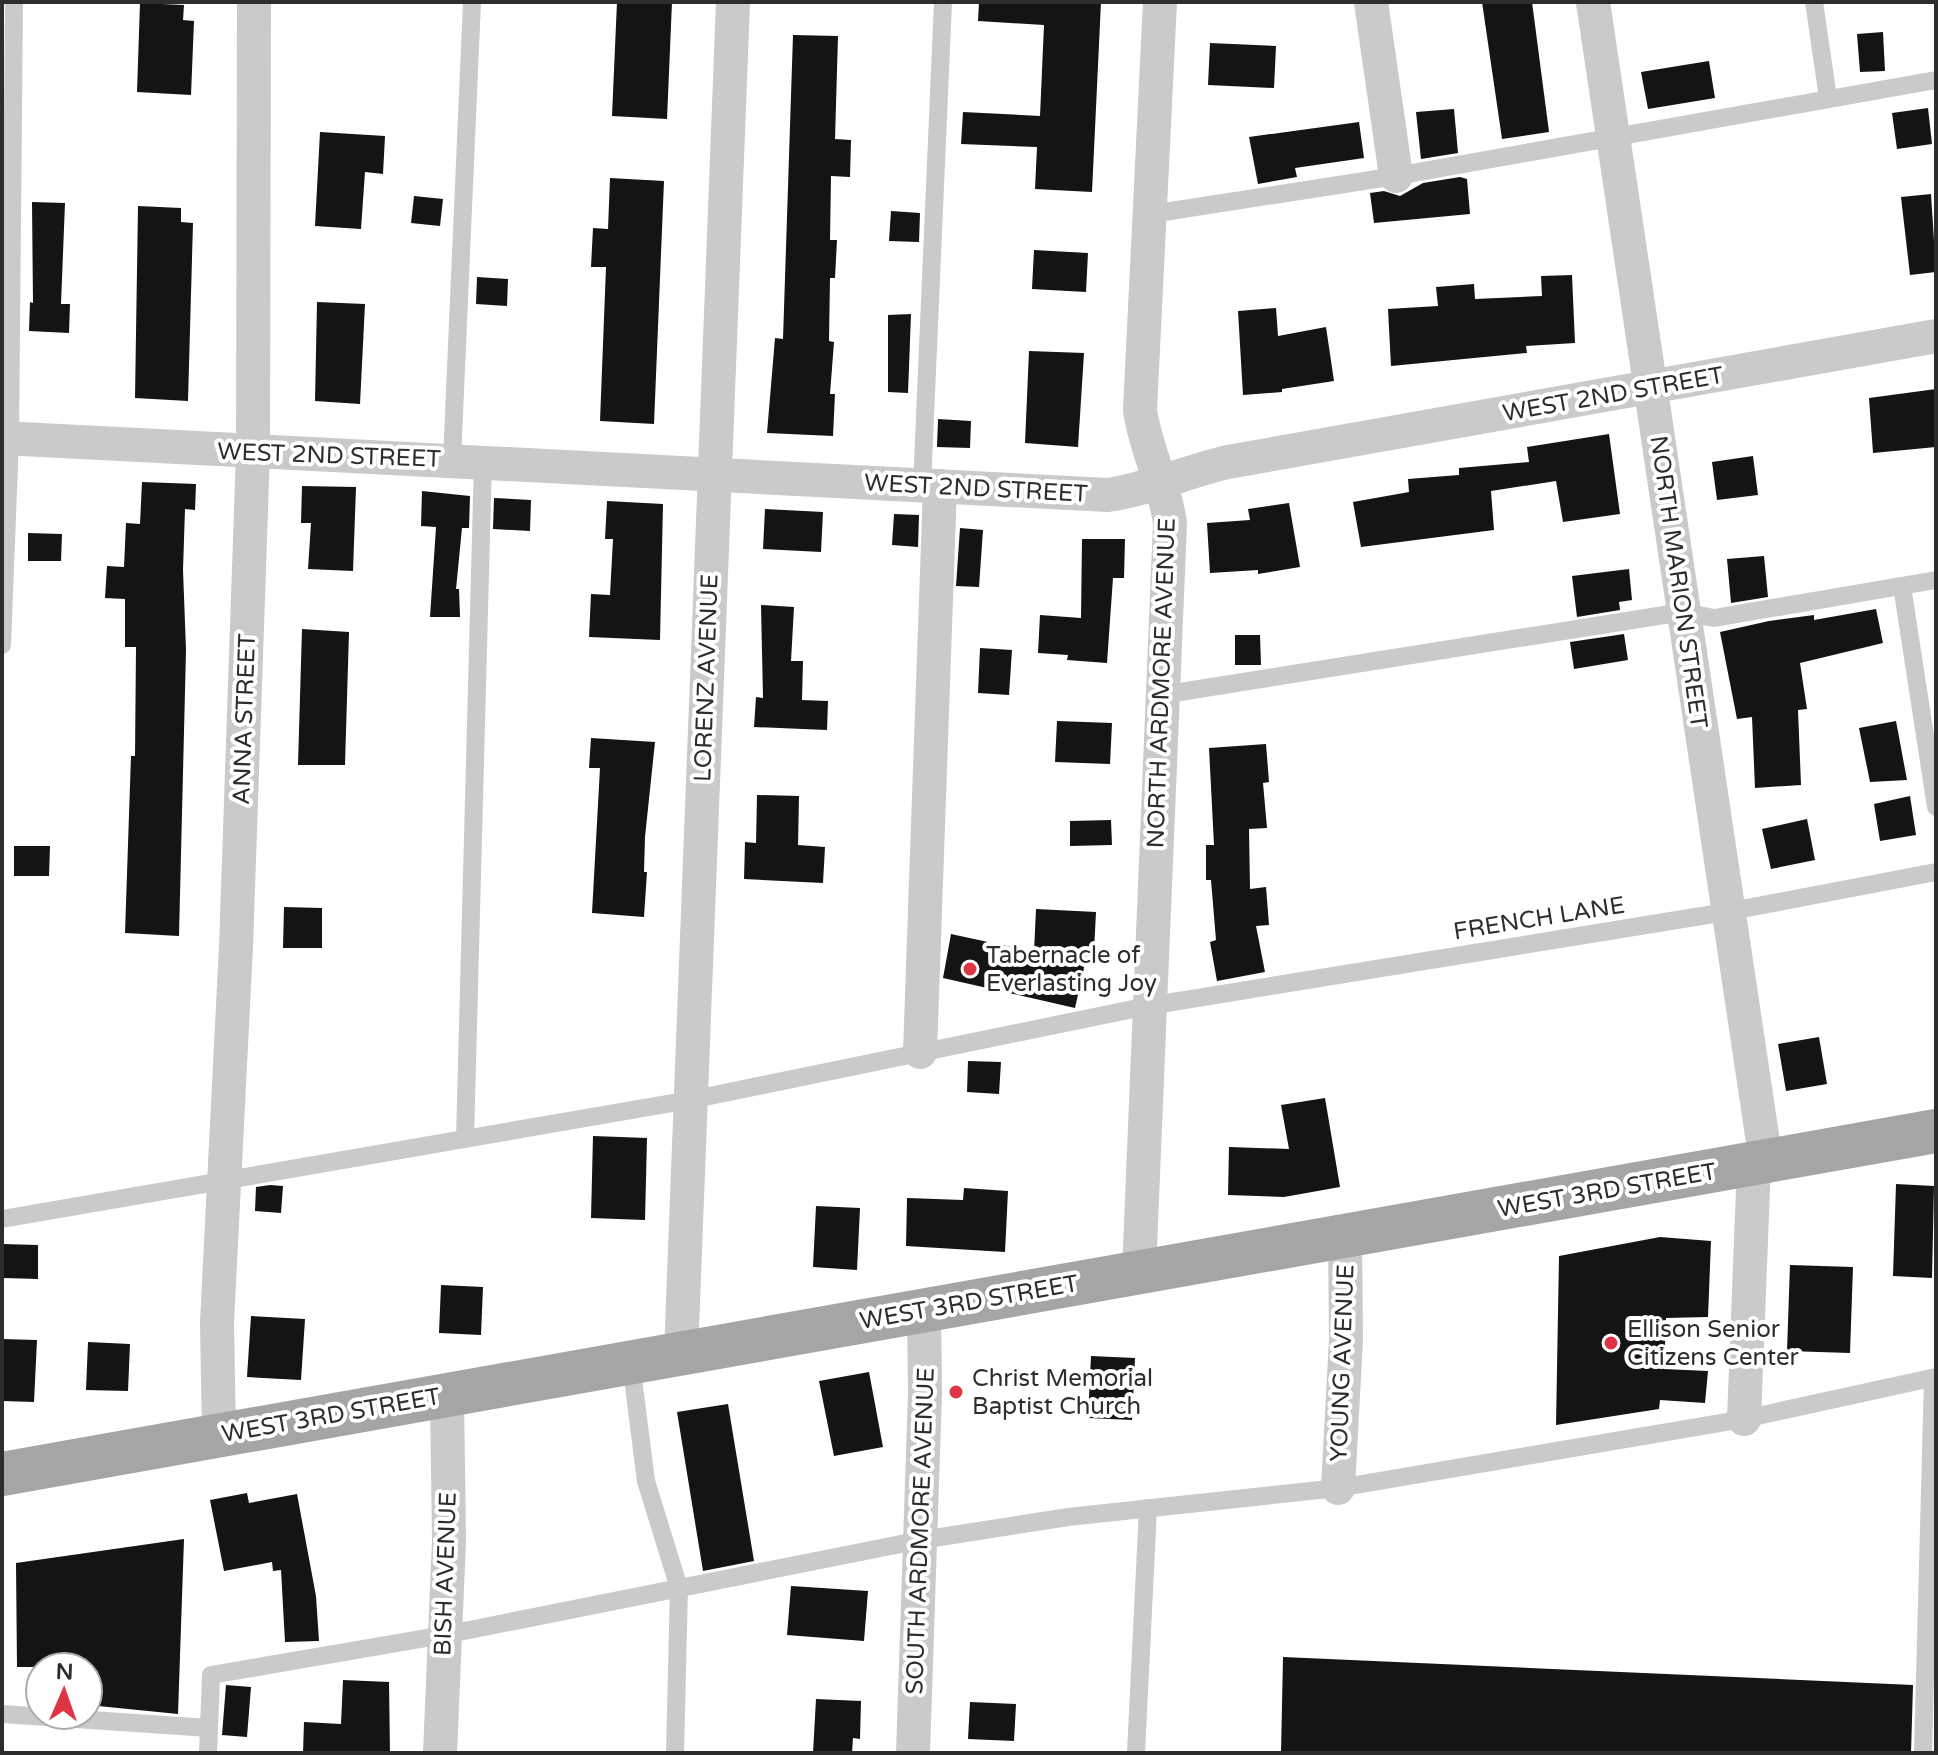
<svg xmlns="http://www.w3.org/2000/svg" width="1938" height="1755" font-family="'Varela Round',sans-serif">
	<rect width="100%" height="100%" fill="#fff"/>
	<g fill="#141414">
		<polygon points="617,2 672,2 667,119 612,116"/>
		<polygon points="979,2 1101,2 1092,192 1035,189 1037,147 961,144 963,112 1040,116 1044,25 978,21"/>
		<polygon points="1482,2 1532,2 1549,132 1502,139"/>
		<polygon points="140,3 184,5 183,20 194,21 191,95 137,92"/>
		<polygon points="1883,32 1885,71 1860,72 1857,34"/>
		<polygon points="793,35 838,36 835,139 851,140 850,177 831,176 830,240 837,240 835,278 830,278 829,341 834,342 830,394 835,394 833,436 767,433 775,338 783,339"/>
		<polygon points="1210,43 1276,46 1274,88 1208,85"/>
		<polygon points="1709,61 1715,98 1648,109 1641,72"/>
		<polygon points="1928,108 1932,144 1897,149 1892,113"/>
		<polygon points="1454,109 1458,153 1421,159 1416,112"/>
		<polygon points="1359,122 1364,158 1295,168 1297,177 1258,184 1249,137"/>
		<polygon points="320,132 385,136 383,174 365,172 361,229 315,226"/>
		<polygon points="1460,177 1467,179 1470,214 1374,223 1370,193 1384,191 1400,196 1423,183"/>
		<polygon points="610,178 664,181 654,424 600,421 606,267 591,267 593,228 608,229"/>
		<polygon points="1931,194 1936,272 1910,275 1901,197"/>
		<polygon points="414,196 443,199 440,226 411,223"/>
		<polygon points="32,202 65,203 61,304 70,304 69,333 29,331 30,302 33,303"/>
		<polygon points="138,206 181,208 181,222 193,223 188,401 135,398"/>
		<polygon points="891,211 920,213 919,242 889,241"/>
		<polygon points="1034,250 1088,253 1086,292 1032,289"/>
		<polygon points="1572,275 1575,343 1526,346 1527,353 1391,366 1388,309 1438,306 1436,287 1474,284 1475,299 1542,296 1541,276"/>
		<polygon points="477,277 508,279 507,306 476,304"/>
		<polygon points="317,302 365,304 360,404 315,401"/>
		<polygon points="1276,308 1278,336 1326,327 1334,381 1282,389 1282,392 1243,395 1238,311"/>
		<polygon points="911,314 908,393 888,392 888,315"/>
		<polygon points="1029,351 1084,353 1078,447 1025,443"/>
		<polygon points="1936,389 1936,447 1873,453 1869,398"/>
		<polygon points="938,419 971,421 970,448 937,447"/>
		<polygon points="1609,434 1620,514 1563,522 1556,481 1491,491 1494,530 1361,547 1353,502 1409,492 1408,479 1459,475 1459,468 1529,462 1527,447"/>
		<polygon points="1753,456 1758,495 1717,500 1712,462"/>
		<polygon points="142,482 196,484 195,510 185,509 183,570 186,650 179,936 125,933 131,756 135,756 136,647 125,647 125,599 105,598 107,566 124,567 126,523 140,524"/>
		<polygon points="302,486 356,487 353,571 308,569 311,523 301,523"/>
		<polygon points="422,491 470,496 469,528 462,528 456,589 459,589 460,617 430,617 436,527 421,526"/>
		<polygon points="494,498 531,500 530,531 493,529"/>
		<polygon points="607,501 663,504 660,640 589,637 591,594 610,595 613,539 605,539"/>
		<polygon points="1289,503 1300,567 1258,574 1258,570 1210,573 1207,523 1250,520 1248,509"/>
		<polygon points="765,509 823,512 821,552 763,549"/>
		<polygon points="894,514 919,515 918,547 892,545"/>
		<polygon points="960,528 983,530 979,587 956,586"/>
		<polygon points="28,533 62,534 61,561 28,561"/>
		<polygon points="1082,539 1125,539 1124,578 1113,578 1107,663 1067,660 1068,655 1038,653 1040,615 1081,618"/>
		<polygon points="1764,556 1768,597 1731,603 1727,559"/>
		<polygon points="1629,569 1632,600 1619,602 1620,610 1577,617 1572,576"/>
		<polygon points="761,605 794,607 791,661 803,661 802,700 828,701 827,730 754,727 756,697 763,698"/>
		<polygon points="1876,609 1883,643 1800,663 1807,709 1798,710 1801,785 1755,788 1752,717 1737,719 1720,632 1769,621 1814,615 1814,620"/>
		<polygon points="302,629 349,632 345,765 298,765"/>
		<polygon points="1624,634 1628,660 1574,669 1570,642"/>
		<polygon points="1235,635 1260,635 1261,665 1235,665"/>
		<polygon points="980,648 1012,650 1009,695 978,693"/>
		<polygon points="1057,721 1112,723 1110,764 1055,762"/>
		<polygon points="1896,721 1907,780 1870,782 1859,728"/>
		<polygon points="591,738 655,742 645,837 644,872 647,872 644,917 592,913 600,768 589,768"/>
		<polygon points="1266,744 1269,782 1263,783 1267,828 1249,829 1250,889 1266,887 1269,925 1256,926 1265,972 1217,981 1210,942 1216,940 1211,880 1206,880 1206,845 1214,845 1209,748"/>
		<polygon points="757,795 799,796 798,845 825,847 823,883 744,879 745,842 756,843"/>
		<polygon points="1910,796 1916,835 1880,841 1874,804"/>
		<polygon points="1807,819 1815,860 1771,869 1762,829"/>
		<polygon points="1111,820 1112,845 1070,846 1070,821"/>
		<polygon points="14,846 50,846 49,876 14,876"/>
		<polygon points="284,907 322,908 322,948 283,948"/>
		<polygon points="1036,909 1096,912 1094,951 1088,950 1075,1008 943,978 951,934 1034,952"/>
		<polygon points="1819,1037 1827,1084 1786,1091 1778,1044"/>
		<polygon points="968,1061 1001,1062 999,1094 967,1092"/>
		<polygon points="1325,1098 1340,1187 1284,1197 1228,1195 1229,1147 1289,1149 1281,1105"/>
		<polygon points="593,1136 647,1138 645,1220 591,1218"/>
		<polygon points="1896,1184 1934,1186 1932,1278 1893,1276"/>
		<polygon points="270,1185 283,1186 281,1213 255,1211 256,1187"/>
		<polygon points="964,1188 1008,1191 1005,1252 906,1246 907,1198 963,1200"/>
		<polygon points="816,1206 860,1208 857,1270 813,1267"/>
		<polygon points="1660,1237 1711,1241 1708,1317 1666,1318 1664,1369 1708,1371 1705,1403 1660,1400 1659,1409 1556,1425 1559,1256"/>
		<polygon points="3,1244 38,1245 38,1279 3,1278"/>
		<polygon points="1790,1265 1853,1267 1850,1353 1787,1351"/>
		<polygon points="441,1285 483,1287 481,1335 439,1333"/>
		<polygon points="251,1316 305,1319 301,1380 247,1377"/>
		<polygon points="2,1339 37,1340 34,1402 2,1401"/>
		<polygon points="88,1342 130,1344 128,1391 86,1390"/>
		<polygon points="1091,1356 1135,1358 1132,1420 1088,1418"/>
		<polygon points="869,1372 883,1447 834,1456 819,1381"/>
		<polygon points="728,1404 754,1561 703,1571 677,1412"/>
		<polygon points="247,1493 249,1503 297,1494 316,1596 319,1641 285,1642 281,1570 273,1571 272,1562 224,1571 210,1500"/>
		<polygon points="184,1539 178,1714 88,1705 88,1667 17,1667 16,1563"/>
		<polygon points="791,1586 868,1591 864,1641 787,1635"/>
		<polygon points="1283,1657 1913,1685 1911,1753 1281,1753"/>
		<polygon points="343,1680 389,1682 390,1753 303,1753 304,1722 341,1724"/>
		<polygon points="226,1685 251,1687 247,1737 222,1735"/>
		<polygon points="816,1699 861,1701 860,1739 853,1738 852,1753 813,1753"/>
		<polygon points="970,1702 1016,1704 1014,1741 968,1739"/>
	</g>
	<g fill="none" stroke-linecap="round" stroke-linejoin="round">
		<g stroke="#cacaca" stroke-width="18">
			<polyline points="1814,2 1828,98"/>
			<polyline points="1151,214 1396,176 1936,80"/>
			<polyline points="452,460 472,2"/>
			<polyline points="922,486 943,2"/>
			<polyline points="1902,586 1936,807"/>
			<polyline points="2,645 10,439 14,2"/>
			<polyline points="1161,695 1683,612 1714,618 1936,580"/>
			<polyline points="465,1139 483,460"/>
			<polyline points="2,1219 690,1100 1148,1006 1726,912 1936,872"/>
			<polyline points="631,1363 646,1481 679,1588 675,1753"/>
			<polyline points="2,1714 209,1728 211,1675 444,1635 921,1540 1068,1517 1338,1488 1744,1419 1936,1377"/>
			<polyline points="208,1753 209,1728"/>
			<polyline points="1136,1753 1148,1508"/>
			<polyline points="1923,1753 1933,1378"/>
		</g>
		<g stroke="#cacaca" stroke-width="34">
			<polyline points="1371,2 1396,176"/>
			<polyline points="1593,2 1766,1162"/>
			<path d="M2,438L1108,495C1149,489 1188,471 1228,462L1936,336"/>
			<polyline points="920,1052 940,486"/>
			<path d="M1139,1272L1170,523C1165,484 1146,452 1140,410L1160,2"/>
			<polyline points="681,1354 733,2"/>
			<polyline points="1744,1419 1754,1164"/>
			<polyline points="219,1435 217,1322 236,947 253,452 254,2"/>
			<polyline points="1338,1488 1346,1339 1345,1237"/>
			<polyline points="440,1753 449,1541 447,1395"/>
			<polyline points="913,1753 925,1393 924,1310"/>
		</g>
		<polyline stroke="#a5a5a5" stroke-width="44" points="2,1474 1936,1131"/>
	</g>
	<g fill="#df3446" stroke="#fff" stroke-width="3">
		<circle cx="970" cy="969" r="8"/>
		<circle cx="1611" cy="1343" r="8"/>
		<circle cx="956" cy="1392" r="8"/>
	</g>
	<g text-anchor="middle" stroke-width="8" stroke-linejoin="round" paint-order="stroke">
		<g font-size="24" fill="#2d2d2d" stroke="#fff">
			<text transform="translate(1613 394) rotate(-10)" y="8">WEST 2ND STREET</text>
			<text transform="translate(329 455) rotate(2)" y="8">WEST 2ND STREET</text>
			<text transform="translate(976 488) rotate(3)" y="8">WEST 2ND STREET</text>
			<text transform="translate(1679 582) rotate(82)" y="8">NORTH MARION STREET</text>
			<text transform="translate(706 678) rotate(-88)" y="8">LORENZ AVENUE</text>
			<text transform="translate(1161 683) rotate(-88)" y="8">NORTH ARDMORE AVENUE</text>
			<text transform="translate(244 719) rotate(-88)" y="8">ANNA STREET</text>
			<text transform="translate(1539 918) rotate(-9)" y="8">FRENCH LANE</text>
			<text transform="translate(1607 1190) rotate(-10)" y="8">WEST 3RD STREET</text>
			<text transform="translate(969 1302) rotate(-10)" y="8">WEST 3RD STREET</text>
			<text transform="translate(1342 1363) rotate(-88)" y="8">YOUNG AVENUE</text>
			<text transform="translate(331 1415) rotate(-10)" y="8">WEST 3RD STREET</text>
			<text transform="translate(920 1531) rotate(-88)" y="8">SOUTH ARDMORE AVENUE</text>
			<text transform="translate(445 1574) rotate(-88)" y="8">BISH AVENUE</text>
		</g>
		<g font-size="24" fill="#2d2d2d" stroke="#fff" text-anchor="start">
			<text x="986" y="963">Tabernacle of<tspan x="986" dy="28">Everlasting Joy</tspan></text>
			<text x="1627" y="1337">Ellison Senior<tspan x="1627" dy="28">Citizens Center</tspan></text>
			<text x="972" y="1386">Christ Memorial<tspan x="972" dy="28">Baptist Church</tspan></text>
		</g>
	</g>
	<rect width="1938" height="1755" fill="none" stroke="#2d2d2d" stroke-width="8"/>
	<g transform="translate(64 1691) rotate(2)"><circle r="38" fill="#ffffff" stroke="#ababab" stroke-width="2"/>
	<path d="M0-6L14 30L0 20L-14 30Z" fill="#df3446"/>
	<text y="-12" font-size="22" font-weight="bold" text-anchor="middle" fill="#2d2d2d">N</text>
	</g>
</svg>
